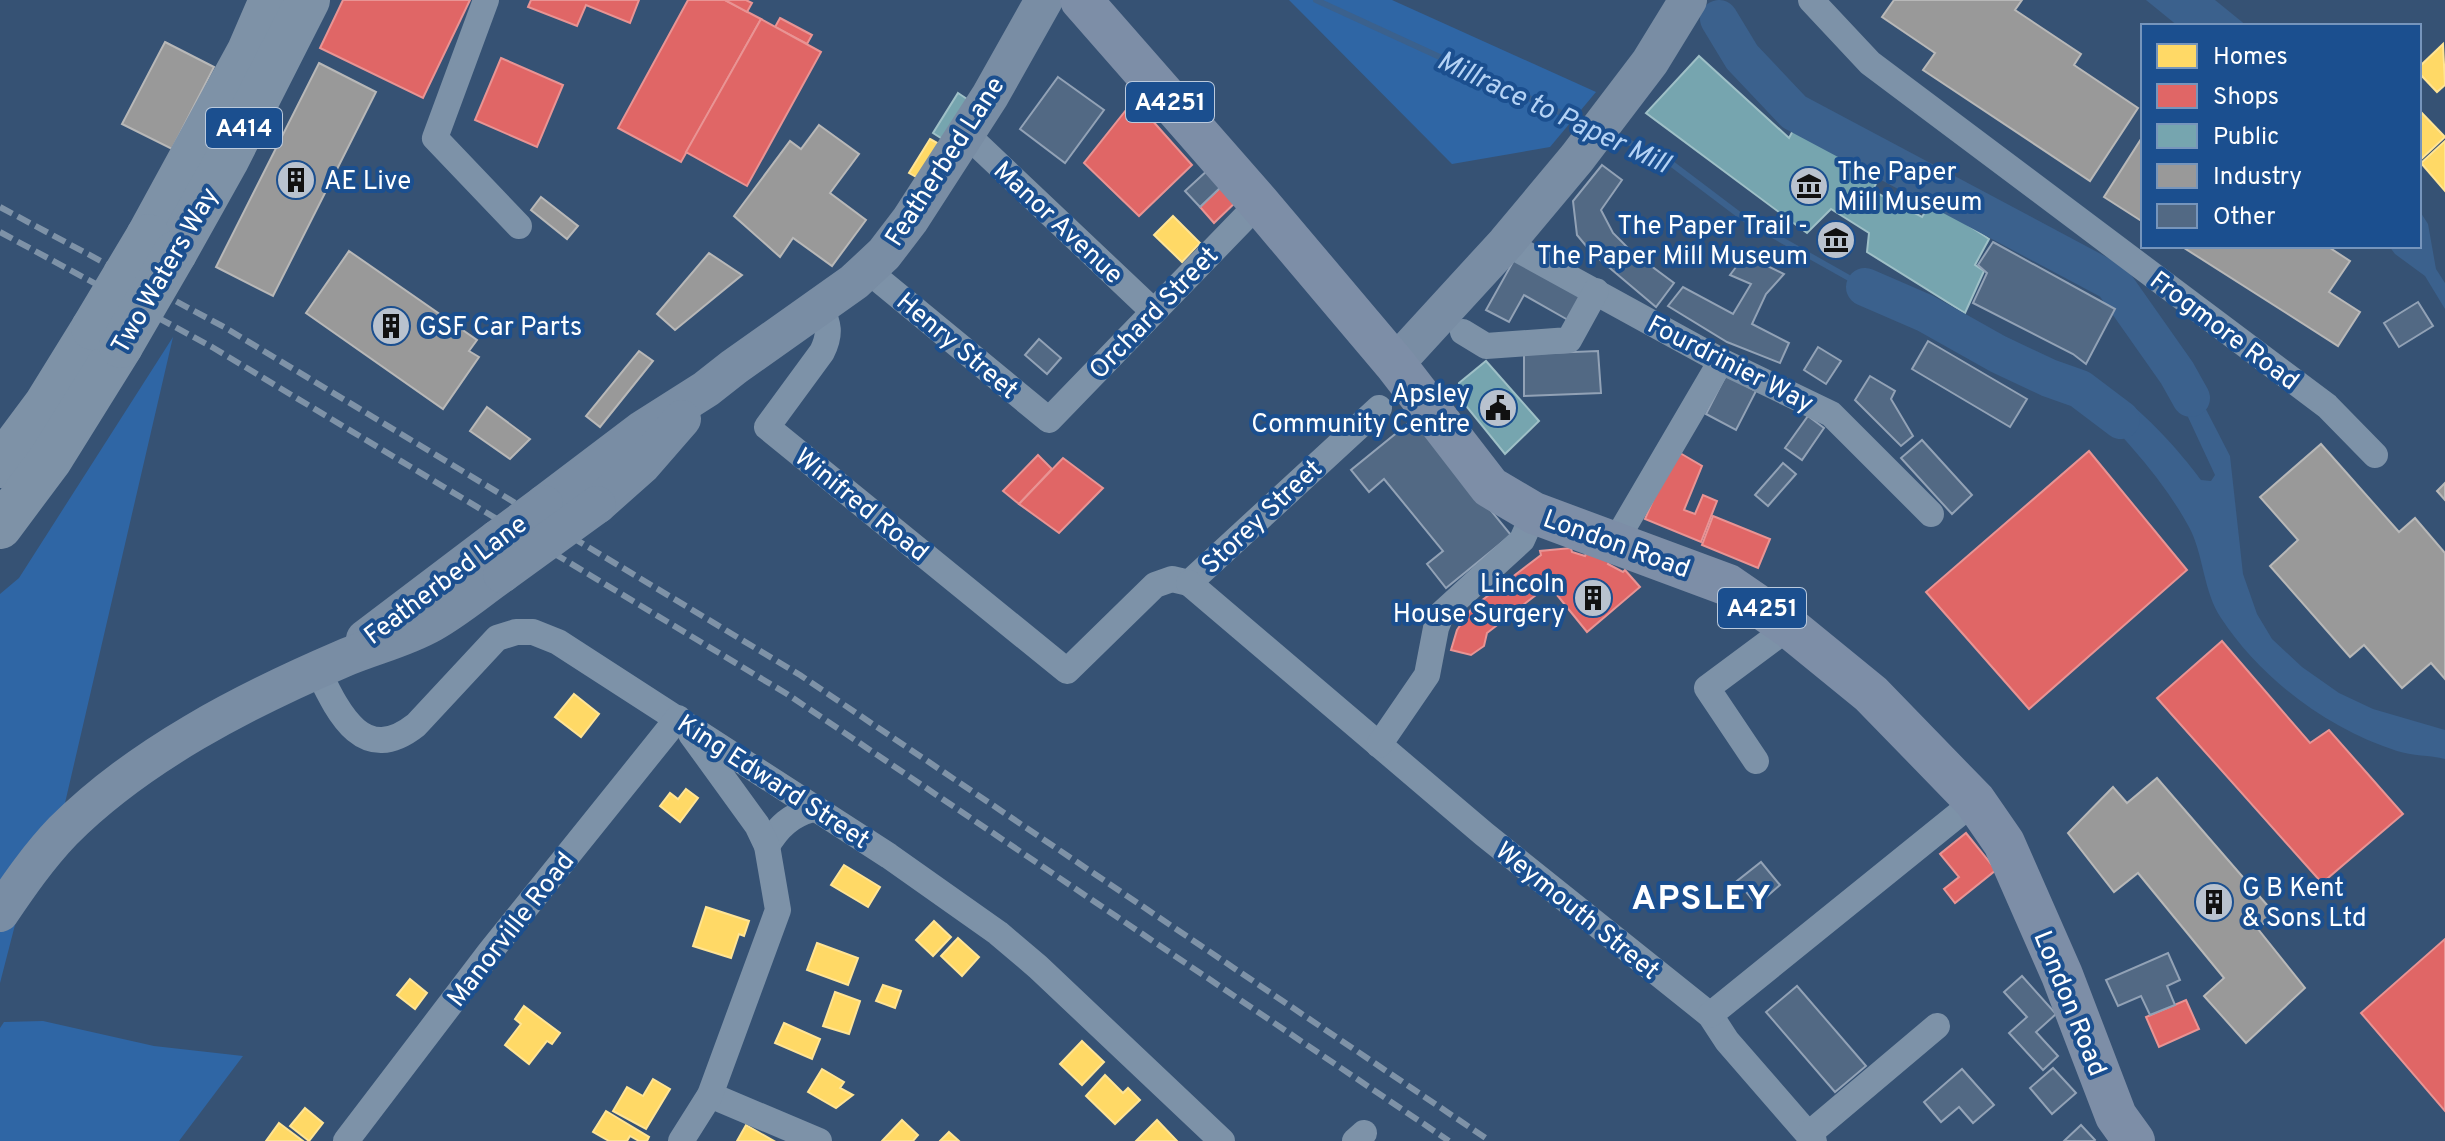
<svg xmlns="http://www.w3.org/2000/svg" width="2445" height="1141" font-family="Overpass,sans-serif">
	<rect width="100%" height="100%" fill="#365274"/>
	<g fill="#2f66a5">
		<polygon points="1289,0 1392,0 1596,92 1550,147 1452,164"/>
		<polygon points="173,337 62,816 32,859 0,983 0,594 19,578"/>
		<polygon points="43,1021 154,1046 243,1056 179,1141 0,1141 0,1028 4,1022"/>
	</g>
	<g fill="#3b618d">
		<polygon points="2146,0 2215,0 2247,26 2178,26"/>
		<polygon points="2419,210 2428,224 2436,269 2445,283 2445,309 2425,276 2395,254 2389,246 2419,246"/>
		<path d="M2152,324L2181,361L2230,456L2243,574L2257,614L2272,639L2302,667L2339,693L2373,709L2445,730V759C2430,755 2412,756 2397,751C2328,729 2261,679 2221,618C2203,591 2204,555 2189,527C2161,475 2119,434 2080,389C2086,388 2094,386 2099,387C2128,391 2184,456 2201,480L2211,481L2215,475L2188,417Z"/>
	</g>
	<g fill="#ffd966" stroke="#ffe494" stroke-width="2">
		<polygon points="2443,44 2445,85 2437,92 2419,73 2419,67"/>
		<polygon points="2419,110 2445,137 2420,160 2419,158"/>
		<polygon points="930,139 941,145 918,178 909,173"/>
		<polygon points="2445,141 2445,191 2421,163"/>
		<polygon points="1173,216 1200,243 1182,262 1154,235"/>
		<polygon points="574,694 599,714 581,737 555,717"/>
		<polygon points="686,789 698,798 680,822 660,806 670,793 678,799"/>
		<polygon points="844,865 880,887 868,907 831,885"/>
		<polygon points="706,907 749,921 744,936 739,934 731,958 693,946"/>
		<polygon points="934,921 951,937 933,956 916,940"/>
		<polygon points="958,938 979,957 962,976 941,956"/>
		<polygon points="817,943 858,958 848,985 807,970"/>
		<polygon points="410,979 427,993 415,1009 397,995"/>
		<polygon points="883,985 901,991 895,1008 876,1001"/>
		<polygon points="835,992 860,1001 849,1034 823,1026"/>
		<polygon points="524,1006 560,1033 552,1044 547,1041 529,1064 505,1045 521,1024 515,1019"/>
		<polygon points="784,1023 820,1039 812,1059 775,1043"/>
		<polygon points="1082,1041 1104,1062 1082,1085 1060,1064"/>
		<polygon points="822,1069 844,1082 840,1088 853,1095 836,1108 808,1092"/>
		<polygon points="1105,1075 1123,1093 1128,1088 1140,1100 1115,1124 1086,1096"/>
		<polygon points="653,1079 670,1089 646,1129 613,1111 627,1087 643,1096"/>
		<polygon points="305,1108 323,1123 309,1141 290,1126"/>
		<polygon points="606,1111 649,1137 647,1141 639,1141 630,1136 627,1141 609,1141 593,1132"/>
		<polygon points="902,1120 918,1135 913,1141 882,1141"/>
		<polygon points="1157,1120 1177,1141 1136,1141"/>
		<polygon points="279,1123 303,1141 266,1141"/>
		<polygon points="746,1125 774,1141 737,1141"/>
		<polygon points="949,1132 959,1141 940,1141"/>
	</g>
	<g fill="#e06666" stroke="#e99494" stroke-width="2">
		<polygon points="343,0 470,0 423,98 320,48"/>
		<polygon points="531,0 639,0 630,23 586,5 577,26 528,7"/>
		<polygon points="688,0 725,0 761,19 681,162 618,128"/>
		<polygon points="725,0 746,0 752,3 747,12"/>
		<polygon points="780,18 812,35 807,44 775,27"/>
		<polygon points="761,19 821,52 747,186 686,152"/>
		<polygon points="501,58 563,85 537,147 475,120"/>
		<polygon points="1134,100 1192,165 1139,216 1084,163"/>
		<polygon points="1224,184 1238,200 1214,223 1200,207"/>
		<polygon points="2089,451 2187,570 2029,709 1926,592"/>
		<polygon points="1680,453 1702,466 1684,510 1695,514 1703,495 1717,501 1701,542 1645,519 1662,479"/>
		<polygon points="1038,455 1052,469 1019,504 1003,491"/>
		<polygon points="1063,458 1103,488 1059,533 1019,504"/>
		<polygon points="1713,516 1770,539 1758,568 1702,545"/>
		<polygon points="1571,548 1572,552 1585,556 1587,552 1610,560 1608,564 1623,572 1625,570 1640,587 1587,632 1549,585 1487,633 1484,646 1471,655 1451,650 1457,630 1472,608 1541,555 1540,551"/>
		<polygon points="2222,641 2310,743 2329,730 2403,814 2322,883 2157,698"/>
		<polygon points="1966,833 1996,870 1955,903 1944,889 1959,877 1940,854"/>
		<polygon points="2445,939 2445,1111 2361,1013"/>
		<polygon points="2186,1000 2199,1029 2159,1047 2146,1017"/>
	</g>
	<g fill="#76a5af" stroke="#9fc0c7" stroke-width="2">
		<polygon points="1699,56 1789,138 1796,125 1859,159 1855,168 1877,181 1873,191 1922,217 1932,201 1989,239 1975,265 1984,271 1965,313 1867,252 1869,233 1831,209 1807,233 1646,113"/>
		<polygon points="958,93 976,105 952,145 933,133"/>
		<polygon points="1486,361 1539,421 1505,454 1458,396 1459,383"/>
	</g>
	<g fill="#999" stroke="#b8b8b8" stroke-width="2">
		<polygon points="1894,0 2022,0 2015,10 2081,54 2074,65 2138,108 2090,181 1923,70 1935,53 1882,17"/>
		<polygon points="165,42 214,67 172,149 122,124"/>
		<polygon points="319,63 376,92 273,296 216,267"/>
		<polygon points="819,125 859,154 830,193 866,220 832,266 793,238 780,257 734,216 790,141 801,149"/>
		<polygon points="2143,136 2143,222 2104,197"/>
		<polygon points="541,197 578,226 567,239 531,210"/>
		<polygon points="2181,246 2327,246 2350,261 2329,292 2360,312 2338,346"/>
		<polygon points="349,251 477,340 469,351 479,357 443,409 306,313"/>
		<polygon points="709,253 742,275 675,330 657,314"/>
		<polygon points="639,351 653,361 600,427 586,416"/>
		<polygon points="487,407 530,439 510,459 470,431"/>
		<polygon points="2321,444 2399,532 2415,518 2445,553 2445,679 2431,663 2402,688 2364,645 2350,657 2270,566 2298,540 2260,497"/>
		<polygon points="2445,483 2445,500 2437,491"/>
		<polygon points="2157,778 2274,913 2258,929 2305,988 2246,1043 2204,996 2224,978 2138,873 2114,892 2068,833 2113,787 2127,803"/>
	</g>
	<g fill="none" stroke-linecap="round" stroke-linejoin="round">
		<g stroke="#3b618d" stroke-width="6">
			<polyline points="1316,0 1585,124"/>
			<polyline points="1610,134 1664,158 1746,220 1865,287"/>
		</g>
		<g stroke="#3b618d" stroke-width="38">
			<polyline points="1719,19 1742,57 1794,112 2113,282 2177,373 2191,398"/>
			<polyline points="1865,287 1925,313 1998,354 2049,378 2080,389 2121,420"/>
		</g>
	</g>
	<g fill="#526984" stroke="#92a2b6" stroke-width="2">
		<polygon points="1058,77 1104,110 1065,163 1020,129"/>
		<polygon points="1602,165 1622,180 1601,210 1613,233 1631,251 1674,283 1656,307 1592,253 1577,235 1573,201"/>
		<polygon points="1209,169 1224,184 1200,207 1185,191"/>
		<polygon points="1993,242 2115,309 2086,364 2073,354 1973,303 1987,273 1978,265"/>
		<polygon points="1745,255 1784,274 1766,294 1752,324 1789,343 1780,363 1727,342 1668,306 1683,287 1733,314 1751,284 1730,275"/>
		<polygon points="1514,260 1581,297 1568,320 1524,295 1509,322 1486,310"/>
		<polygon points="2418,302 2433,326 2399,347 2384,323"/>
		<polygon points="1039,339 1061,358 1047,374 1025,355"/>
		<polygon points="1928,341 2027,399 2010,427 1912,369"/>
		<polygon points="1818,347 1841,361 1826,384 1804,370"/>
		<polygon points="1598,351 1601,393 1524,396 1524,354"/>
		<polygon points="1726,375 1756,391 1736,430 1706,414"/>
		<polygon points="1870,376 1895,391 1891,399 1913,436 1901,446 1855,400"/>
		<polygon points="1808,416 1824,428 1802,460 1785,448"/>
		<polygon points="1415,418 1511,535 1446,588 1427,564 1443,551 1384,479 1369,492 1351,470"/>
		<polygon points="1922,440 1972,495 1952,514 1901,458"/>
		<polygon points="1783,463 1796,474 1768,506 1755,495"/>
		<polygon points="1761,862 1780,885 1757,905 1737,881"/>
		<polygon points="2168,953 2180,980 2167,986 2175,1005 2150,1015 2141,996 2118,1006 2106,980"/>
		<polygon points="2022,976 2056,1014 2036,1032 2058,1056 2043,1070 2009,1033 2027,1017 2004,992"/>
		<polygon points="1797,986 1866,1066 1835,1092 1766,1012"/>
		<polygon points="2053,1068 2076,1093 2052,1114 2030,1088"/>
		<polygon points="1962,1069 1994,1105 1973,1123 1959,1107 1941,1122 1924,1102"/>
		<polygon points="2081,1125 2095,1140 2094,1141 2064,1141"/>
	</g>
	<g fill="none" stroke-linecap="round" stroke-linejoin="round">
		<g stroke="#7d92a8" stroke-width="26">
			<polyline points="486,0 435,138 519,226"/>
			<polyline points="1811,0 1870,63 2327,406 2375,455"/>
			<polyline points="965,133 1153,311"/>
			<polyline points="1506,243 1721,361 1831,414 1931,514"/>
			<polyline points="867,270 1049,420 1259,203"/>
			<path d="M820,306C829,324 831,334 822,352L767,427L1067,671L1155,585L1172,579L1189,583L1379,408"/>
			<polyline points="1463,332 1486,346 1569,340 1596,291"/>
			<polyline points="1615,542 1721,361"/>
			<polyline points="1189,583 1484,834 1710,1015 1727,1041 1814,1141"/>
			<path d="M318,671C338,712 363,767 416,725L497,638L516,632H533L558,642L889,856L998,933L1038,967L1222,1141"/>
			<polyline points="1379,745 1427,675 1436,628 1442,613 1522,540 1534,513"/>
			<polyline points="1756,761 1707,688 1789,627"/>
			<path d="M767,846C778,827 791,815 813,809"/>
			<polyline points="1710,1015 1975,801"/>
			<polyline points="710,1095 819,1141"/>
			<polyline points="1809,1134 1937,1026"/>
			<polyline points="346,1141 490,952 678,718"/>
			<polyline points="681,1141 710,1095 778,910 767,846 757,825 691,734"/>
			<polyline points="1355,1141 1364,1133"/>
		</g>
		<g stroke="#798da4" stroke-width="38">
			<polyline points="1395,364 1506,243 1577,158 1650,62 1688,0"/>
			<polyline points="544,504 643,429 706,389 734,367 854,282 884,254 910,220 990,96 1044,0"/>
			<polyline points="597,505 642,465 682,419"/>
			<polyline points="365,639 497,539"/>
			<path d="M0,913C19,885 39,856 63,831C139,755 244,701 342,659C372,646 404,639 432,623C457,609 479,590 502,574"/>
		</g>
		<polyline stroke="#7d8ea7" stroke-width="42" points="1081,0 1259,203 1395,364 1490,487 1534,513 1728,585 1789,627 1871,694 1975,801 2004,843 2062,975 2116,1116 2134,1141"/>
		<g stroke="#7e92a7" stroke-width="44">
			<polyline points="148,236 249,51 271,0"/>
			<polyline points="175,253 227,160 308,0"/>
			<polyline points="0,466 46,404 93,328"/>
			<polyline points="0,527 50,460 121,346"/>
		</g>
		<g stroke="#7e92a7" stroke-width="6" stroke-dasharray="14 6" stroke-linecap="butt">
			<polyline points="0,207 224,327 800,675 1490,1141"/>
			<polyline points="0,232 212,347 787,694 1449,1141"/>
		</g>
		<g stroke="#798da4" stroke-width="38">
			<polyline points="497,539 544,504"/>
			<polyline points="502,574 597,505"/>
		</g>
		<g stroke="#7e92a7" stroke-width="44">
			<polyline points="93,328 148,236"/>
			<polyline points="121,346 175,253"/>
		</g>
	</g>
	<defs>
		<symbol id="building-disc" viewBox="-11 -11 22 22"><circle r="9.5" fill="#b9c2ce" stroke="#1b4f8f"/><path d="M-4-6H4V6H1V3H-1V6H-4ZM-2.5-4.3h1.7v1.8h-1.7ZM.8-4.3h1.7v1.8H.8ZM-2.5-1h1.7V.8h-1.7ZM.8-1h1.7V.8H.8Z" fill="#111"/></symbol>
		<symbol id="museum-disc" viewBox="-11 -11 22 22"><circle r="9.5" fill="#b9c2ce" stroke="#1b4f8f"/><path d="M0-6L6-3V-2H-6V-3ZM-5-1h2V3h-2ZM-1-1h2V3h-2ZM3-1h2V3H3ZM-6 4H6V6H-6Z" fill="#111"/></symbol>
		<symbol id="civic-disc" viewBox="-11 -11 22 22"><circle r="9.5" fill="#b9c2ce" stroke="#1b4f8f"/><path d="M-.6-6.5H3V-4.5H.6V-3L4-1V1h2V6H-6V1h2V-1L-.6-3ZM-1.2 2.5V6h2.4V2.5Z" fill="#111"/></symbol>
	</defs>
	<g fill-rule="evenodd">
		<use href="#building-disc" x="274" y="158" width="44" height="44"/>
		<use href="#museum-disc" x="1787" y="164" width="44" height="44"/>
		<use href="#museum-disc" x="1814" y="218" width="44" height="44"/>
		<use href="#building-disc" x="369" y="304" width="44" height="44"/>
		<use href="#civic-disc" x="1476" y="386" width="44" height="44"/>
		<use href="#building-disc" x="1571" y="576" width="44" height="44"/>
		<use href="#building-disc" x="2192" y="880" width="44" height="44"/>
	</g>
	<g text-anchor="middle" stroke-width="8" stroke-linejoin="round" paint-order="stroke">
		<g fill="#1b4f8f" stroke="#bbcadd" stroke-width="2">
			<rect x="1126" y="82" width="88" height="40" rx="6"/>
			<rect x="206" y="108" width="76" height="40" rx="6"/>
			<rect x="1718" y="588" width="88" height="40" rx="6"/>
		</g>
		<g font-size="24" font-weight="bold" fill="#fff">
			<text x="1170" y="110">A4251</text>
			<text x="244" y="136">A414</text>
			<text x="1762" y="616">A4251</text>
		</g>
		<g font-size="26" fill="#fff" stroke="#1b4f8f">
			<text transform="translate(944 161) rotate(-57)" y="9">Featherbed Lane</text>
			<text transform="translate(1059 222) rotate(43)" y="9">Manor Avenue</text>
			<text transform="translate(164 270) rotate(-60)" y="9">Two Waters Way</text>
			<text transform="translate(1153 312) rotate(-46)" y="9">Orchard Street</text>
			<text transform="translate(2225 330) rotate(37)" y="9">Frogmore Road</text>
			<text transform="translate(958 345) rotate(40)" y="9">Henry Street</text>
			<text transform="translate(1731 363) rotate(27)" y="9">Fourdrinier Way</text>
			<text transform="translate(862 504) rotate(39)" y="9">Winifred Road</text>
			<text transform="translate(1261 516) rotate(-43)" y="9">Storey Street</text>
			<text transform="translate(1617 543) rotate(20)" y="9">London Road</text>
			<text transform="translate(445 579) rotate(-37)" y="9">Featherbed Lane</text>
			<text transform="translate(774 781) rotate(33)" y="9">King Edward Street</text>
			<text transform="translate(1578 910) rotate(39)" y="9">Weymouth Street</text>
			<text transform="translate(510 929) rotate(-52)" y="9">Manorville Road</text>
			<text transform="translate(2071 1003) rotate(68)" y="9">London Road</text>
		</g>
		<g font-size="26" fill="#fff" stroke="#1b4f8f" text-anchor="start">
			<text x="1837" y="180">The Paper<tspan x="1837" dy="30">Mill Museum</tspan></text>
			<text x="324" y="189">AE Live</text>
			<text x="1808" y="234" text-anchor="end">The Paper Trail -<tspan x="1808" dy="30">The Paper Mill Museum</tspan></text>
			<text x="419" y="335">GSF Car Parts</text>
			<text x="1470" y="402" text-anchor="end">Apsley<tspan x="1470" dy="30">Community Centre</tspan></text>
			<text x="1565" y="592" text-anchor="end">Lincoln<tspan x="1565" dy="30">House Surgery</tspan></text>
			<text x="2242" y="896">G B Kent<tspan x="2242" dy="30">&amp; Sons Ltd</tspan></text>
		</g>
		<g font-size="28" font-style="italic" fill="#b5d3f5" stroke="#1b4f8f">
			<text transform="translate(1554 111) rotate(25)" y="10">Millrace to Paper Mill</text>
		</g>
		<g font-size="34" font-weight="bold" letter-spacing="2" fill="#fff" stroke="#1b4f8f">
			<text x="1702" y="909">APSLEY</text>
		</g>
	</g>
	<rect x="2141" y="24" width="280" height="224" fill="#1b4f8f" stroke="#7695bc" stroke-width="2"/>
	<rect x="2157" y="44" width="40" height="24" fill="#ffd966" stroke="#7695bc" stroke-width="2"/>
	<text x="2213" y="64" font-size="24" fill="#ffffff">Homes</text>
	<rect x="2157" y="84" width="40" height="24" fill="#e06666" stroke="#7695bc" stroke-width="2"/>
	<text x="2213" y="104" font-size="24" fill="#ffffff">Shops</text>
	<rect x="2157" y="124" width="40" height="24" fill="#76a5af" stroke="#7695bc" stroke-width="2"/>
	<text x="2213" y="144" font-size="24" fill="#ffffff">Public</text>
	<rect x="2157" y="164" width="40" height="24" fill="#999999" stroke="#7695bc" stroke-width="2"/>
	<text x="2213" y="184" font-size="24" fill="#ffffff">Industry</text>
	<rect x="2157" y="204" width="40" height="24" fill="#526984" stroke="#7695bc" stroke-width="2"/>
	<text x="2213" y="224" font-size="24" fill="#ffffff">Other</text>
</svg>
